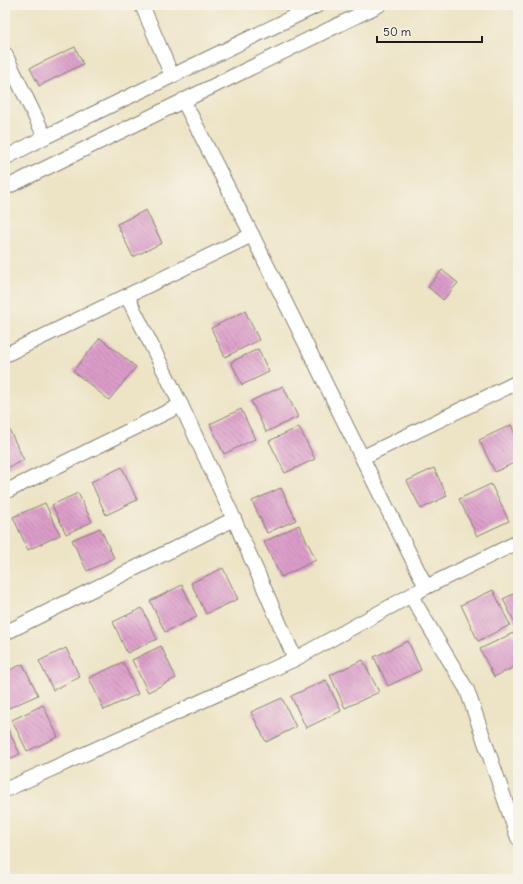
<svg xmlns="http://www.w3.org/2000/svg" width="523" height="884" font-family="Delius,sans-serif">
	<defs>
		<pattern id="building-back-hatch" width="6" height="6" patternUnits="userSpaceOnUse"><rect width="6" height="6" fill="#dc9dca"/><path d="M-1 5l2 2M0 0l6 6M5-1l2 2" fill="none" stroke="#b27fa3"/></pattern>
	</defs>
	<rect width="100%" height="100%" fill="#f7f3e8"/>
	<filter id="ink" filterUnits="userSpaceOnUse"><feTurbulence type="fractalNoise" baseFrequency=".025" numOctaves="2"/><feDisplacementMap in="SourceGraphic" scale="8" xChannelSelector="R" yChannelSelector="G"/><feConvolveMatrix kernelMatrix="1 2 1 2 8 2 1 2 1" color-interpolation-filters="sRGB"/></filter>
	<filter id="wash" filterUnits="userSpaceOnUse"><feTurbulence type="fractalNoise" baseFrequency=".012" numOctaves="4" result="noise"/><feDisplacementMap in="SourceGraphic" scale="16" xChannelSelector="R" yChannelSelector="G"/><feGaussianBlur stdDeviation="0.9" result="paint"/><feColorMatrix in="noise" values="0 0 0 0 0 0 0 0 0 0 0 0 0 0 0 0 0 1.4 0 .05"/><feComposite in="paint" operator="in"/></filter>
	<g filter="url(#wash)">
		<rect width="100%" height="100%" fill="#ede4c6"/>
		<g id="blocks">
			<g fill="url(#building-back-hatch)">
				<polygon points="75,47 83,64 39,86 30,68"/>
				<polygon points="146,210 162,243 133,257 117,224"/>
				<polygon points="442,270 458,283 443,300 428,287"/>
				<polygon points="245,311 259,340 225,357 211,328"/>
				<polygon points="100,338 136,367 109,400 73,371"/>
				<polygon points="258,349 269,372 242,385 231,362"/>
				<polygon points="283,386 298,417 266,432 251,401"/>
				<polygon points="241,409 255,439 224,454 210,424"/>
				<polygon points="7,425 24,460 5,469 5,426"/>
				<polygon points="511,425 518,441 518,461 495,472 479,440"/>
				<polygon points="299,427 315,459 285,473 269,441"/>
				<polygon points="122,467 137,500 106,515 91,482"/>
				<polygon points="434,468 447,496 421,509 407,481"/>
				<polygon points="491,484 509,521 477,536 459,499"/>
				<polygon points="281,488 296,520 267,533 252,501"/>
				<polygon points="78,493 92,522 66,534 52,505"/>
				<polygon points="45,503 60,535 28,550 13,517"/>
				<polygon points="299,525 316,560 281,577 264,542"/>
				<polygon points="100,528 114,558 87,571 72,540"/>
				<polygon points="223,568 238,599 206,614 191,583"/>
				<polygon points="182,585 197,617 165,632 150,601"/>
				<polygon points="493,590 510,625 478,641 461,605"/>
				<polygon points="518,592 518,622 515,623 503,599"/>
				<polygon points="142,608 157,639 127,653 113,622"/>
				<polygon points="513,633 518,643 518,665 494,677 480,649"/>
				<polygon points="408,641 421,670 388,686 374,657"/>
				<polygon points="161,646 176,678 148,692 132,660"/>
				<polygon points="66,648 80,677 53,690 39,661"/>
				<polygon points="363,660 379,692 345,708 330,675"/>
				<polygon points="123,662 138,694 104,710 89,678"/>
				<polygon points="23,664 38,695 9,708 5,699 5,672"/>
				<polygon points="326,680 341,711 306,728 291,696"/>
				<polygon points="282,698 296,727 266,742 251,712"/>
				<polygon points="43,705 58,737 27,751 12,720"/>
				<polygon points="5,723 20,754 5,761"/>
			</g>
		</g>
	</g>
	<g filter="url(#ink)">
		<use href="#blocks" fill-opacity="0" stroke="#848071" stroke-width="1"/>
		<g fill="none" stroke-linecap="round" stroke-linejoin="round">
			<defs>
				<g id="street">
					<polyline points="142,5 172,76"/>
					<polyline points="5,54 45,137"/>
					<polyline points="183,100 252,235 426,587 518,542"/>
					<polyline points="5,158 45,137 172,76 318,5"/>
					<polyline points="5,188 379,5"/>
					<polyline points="127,296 181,405 234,519 295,659"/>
					<polyline points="5,355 252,235"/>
					<polyline points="363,457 518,382"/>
					<polyline points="5,492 181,405"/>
					<polyline points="411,596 467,690 518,838"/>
					<polyline points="5,633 234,519"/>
					<polyline points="5,790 295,659 426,587"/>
				</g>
			</defs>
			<use href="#street" stroke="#848071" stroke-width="16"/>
			<use href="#street" stroke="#fff" stroke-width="14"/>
		</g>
	</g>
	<rect width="523" height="884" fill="none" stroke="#f7f3e8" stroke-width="20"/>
	<path d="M377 36v6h105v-6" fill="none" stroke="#1c1c1c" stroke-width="2"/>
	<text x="383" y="36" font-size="12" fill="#1c1c1c" stroke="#f7f3e8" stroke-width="3" paint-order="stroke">50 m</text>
</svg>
